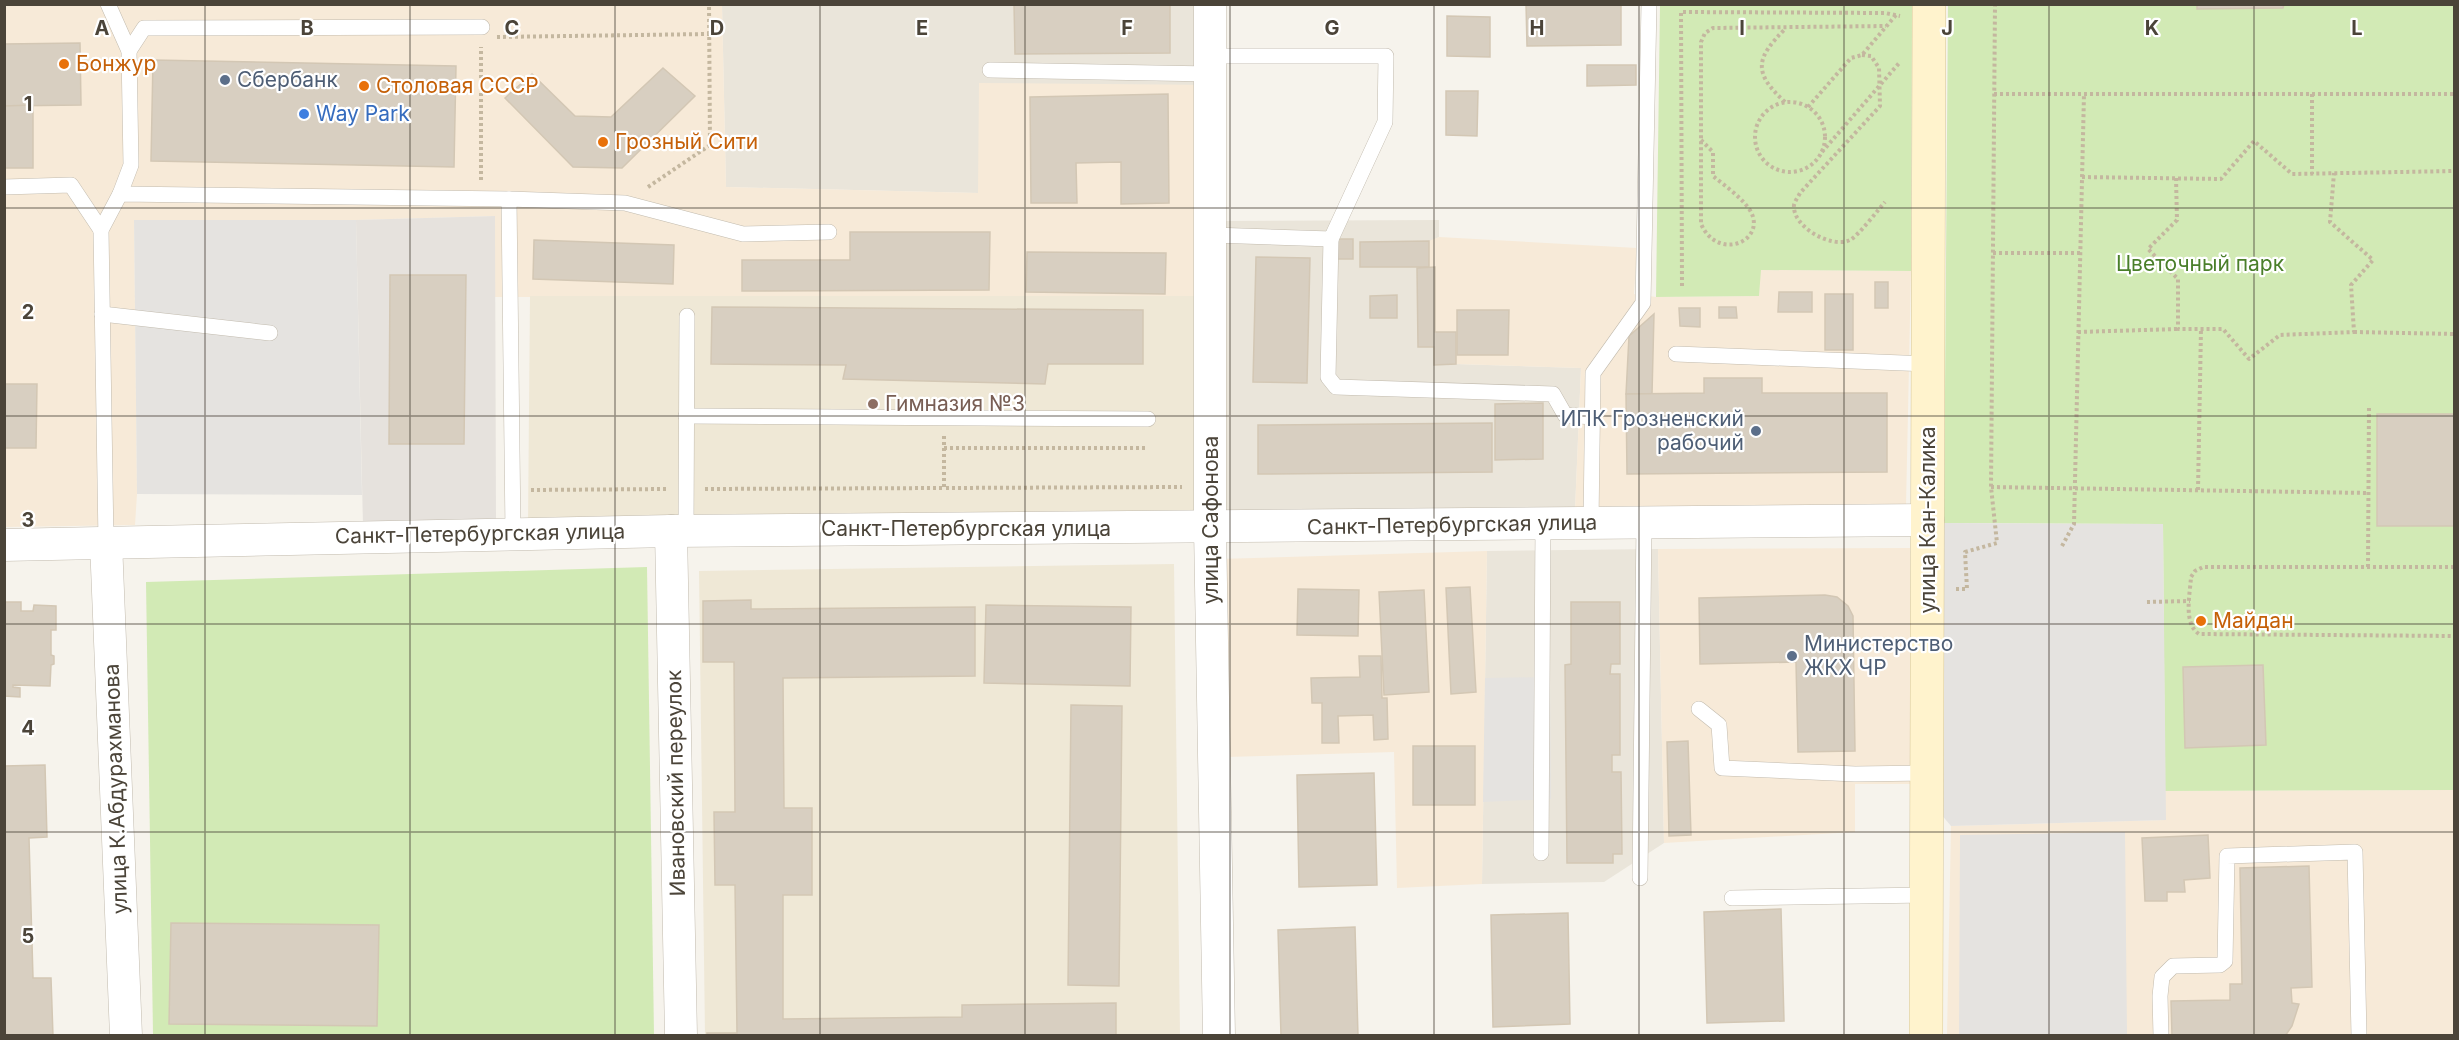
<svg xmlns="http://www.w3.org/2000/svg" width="2459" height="1040" font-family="Inter,sans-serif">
	<rect width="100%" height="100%" fill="#f6f3ec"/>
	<g fill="#eae5da">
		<polygon points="722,5 1219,5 1219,85 978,193 726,187"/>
		<polygon points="1439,220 1439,237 1429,242 1435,267 1456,332 1456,364 1581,368 1575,510 1216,513 1221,221"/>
		<polygon points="1658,549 1664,843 1604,882 1482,884 1487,551"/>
	</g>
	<g fill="#f7ead8">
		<polygon points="4,5 722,5 726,187 978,193 979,83 1219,85 1219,296 495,297 494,216 356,220 134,220 137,494 135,525 5,527"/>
		<polygon points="1439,237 1637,248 1634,294 1656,297 1759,296 1760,270 1911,271 1906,506 1575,510 1581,368 1456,364 1456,332 1435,332 1434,267 1429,267 1429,241"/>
		<polygon points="1910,548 1911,784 1855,784 1855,832 1664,843 1658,549"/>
		<polygon points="1487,551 1482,884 1397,888 1394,752 1226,757 1218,559"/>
		<polygon points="2454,790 2454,1035 1947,1036 1951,826 2165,820 2165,791"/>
	</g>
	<polygon fill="#e6e2dd" points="495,216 496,520 363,526 356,220"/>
	<g fill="#efe8d6">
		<polygon points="530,296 1219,296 1216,513 528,525"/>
		<polygon points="1174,564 1180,1035 705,1035 699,571"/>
	</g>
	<g fill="#d2eab5">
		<polygon points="1660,5 1912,5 1911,271 1761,270 1759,296 1656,297"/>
		<polygon points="1948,5 2454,5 2454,790 2165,791 2163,524 1944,523"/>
		<polygon points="647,567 654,1035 153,1035 146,582"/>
	</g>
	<g fill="#e5e3e0">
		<polygon points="134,220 356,220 362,495 137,494"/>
		<polygon points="1944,523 2163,524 2166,820 1951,826 1940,813"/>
		<polygon points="1550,677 1551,799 1483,802 1485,678"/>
		<polygon points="2125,832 2127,1035 1959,1035 1960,835"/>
	</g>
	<g fill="#d8cfc1" stroke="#d3c7b4" stroke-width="1.5">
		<polygon points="1014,4 1170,4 1170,53 1015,54"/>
		<polygon points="1526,4 1621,4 1621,45 1527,46"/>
		<polygon points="2197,4 2284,4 2283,8 2197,9"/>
		<polygon points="1447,16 1490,17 1490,57 1447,56"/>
		<polygon points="80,43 81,105 4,106 4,44"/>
		<polygon points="153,60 456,66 454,167 151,161"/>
		<polygon points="1587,65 1636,65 1636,85 1587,86"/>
		<polygon points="663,68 695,96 622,168 573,167 505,98 532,74 575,116 611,117"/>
		<polygon points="1446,91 1478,91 1477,136 1446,135"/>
		<polygon points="1168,94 1169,203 1121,204 1121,162 1076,163 1077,203 1031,203 1030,97"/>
		<polygon points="33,105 33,168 4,168 4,106"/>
		<polygon points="850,232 990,232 989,290 742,291 742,260 850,260"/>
		<rect x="1337" y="239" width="16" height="20"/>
		<polygon points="534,240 674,245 673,284 533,279"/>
		<polygon points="1429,241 1429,267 1360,267 1360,242"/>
		<polygon points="1027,252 1166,253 1165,294 1026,292"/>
		<polygon points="1256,257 1310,258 1307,383 1253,382"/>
		<polygon points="1435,267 1435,332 1456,332 1456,364 1434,365 1434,347 1418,347 1417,268"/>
		<polygon points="390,275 466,275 464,444 389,444"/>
		<rect x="1875" y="282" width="13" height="26"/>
		<polygon points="1779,292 1812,292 1812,312 1778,312"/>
		<rect x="1825" y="294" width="28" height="56"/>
		<polygon points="1397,295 1397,318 1370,318 1370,296"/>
		<polygon points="712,307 1143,310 1143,364 1048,364 1045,384 843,379 846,365 711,364"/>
		<polygon points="1719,307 1736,307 1737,318 1719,318"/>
		<polygon points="1679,308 1700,308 1700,327 1680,326"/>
		<polygon points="1457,310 1509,310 1508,355 1457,355"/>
		<polygon points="1654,314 1652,394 1626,394 1629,336"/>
		<polygon points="1704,378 1762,378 1762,393 1887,393 1887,472 1627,474 1626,394 1704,393"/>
		<polygon points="4,384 37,384 36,448 4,448"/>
		<polygon points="1543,403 1543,459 1495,460 1495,404"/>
		<rect x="2377" y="414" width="77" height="112"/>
		<polygon points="1492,423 1492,472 1258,474 1258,425"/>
		<polygon points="1470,587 1476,692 1451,694 1446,588"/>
		<polygon points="1298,589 1359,590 1358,636 1297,635"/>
		<polygon points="1424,590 1429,692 1384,695 1379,592"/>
		<polygon points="1825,595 1837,597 1848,606 1853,616 1855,751 1798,752 1796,662 1700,664 1699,598"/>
		<polygon points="751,600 751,609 975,607 975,676 783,678 784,808 812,808 812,895 783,895 783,1019 962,1017 962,1005 1116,1003 1116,1036 707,1036 707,1033 737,1033 735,885 715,885 714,812 735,812 734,662 703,662 703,601"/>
		<polygon points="4,602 21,602 21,611 33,611 34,605 56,606 56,630 51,630 51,655 54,656 54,664 51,665 50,686 13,685 13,687 20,688 20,697 4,696"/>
		<polygon points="1571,602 1620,602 1620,664 1611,664 1610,674 1620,674 1620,755 1612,755 1612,772 1621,772 1622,854 1613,854 1613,863 1567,863 1565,665 1571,664"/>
		<polygon points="986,605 1131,607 1130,686 984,683"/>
		<polygon points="1359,656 1381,656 1382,698 1387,698 1388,739 1374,740 1373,715 1338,716 1339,743 1322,743 1322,703 1312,703 1311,678 1360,677"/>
		<polygon points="2263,665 2266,745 2185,748 2183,667"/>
		<polygon points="1071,705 1122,706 1119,986 1068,985"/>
		<polygon points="1688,741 1691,835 1669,836 1667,742"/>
		<rect x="1413" y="746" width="62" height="59"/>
		<polygon points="45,765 47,837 29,838 33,978 51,978 53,1036 4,1036 4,766"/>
		<polygon points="1374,773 1377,885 1299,887 1297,775"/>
		<polygon points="2208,835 2210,878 2184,880 2185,892 2167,892 2167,901 2145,901 2142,838"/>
		<polygon points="2309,866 2312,987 2291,988 2292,1003 2299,1004 2292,1026 2285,1036 2172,1036 2171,1001 2230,1000 2230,984 2242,984 2240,868"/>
		<polygon points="1781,909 1784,1021 1707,1023 1704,912"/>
		<polygon points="1568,913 1570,1024 1493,1027 1491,915"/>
		<polygon points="171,923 379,925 377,1026 169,1024"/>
		<polygon points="1355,927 1358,1036 1281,1036 1278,930"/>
	</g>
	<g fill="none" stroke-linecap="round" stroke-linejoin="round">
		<defs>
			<g id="lane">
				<polyline points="108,4 129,51 131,165 120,194"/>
				<polyline points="129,51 144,28 482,27"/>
				<polyline points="1211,56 1386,56 1385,122 1331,239 1212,235"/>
				<polyline points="990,70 1211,74"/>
				<polyline points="4,187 71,185 101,230"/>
				<polyline points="509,199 625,203 743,234 829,232"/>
				<polyline points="1331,239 1328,377 1336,387 1553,394 1565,415 1593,417"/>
				<polyline points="102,314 270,333"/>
				<polyline points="1676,354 1928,364"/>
				<polyline points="686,416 1148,419"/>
				<polyline points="1591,523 1593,373 1643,303 1649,4"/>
				<polyline points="686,531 687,316"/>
				<polyline points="106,542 101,230 120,194 509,199 513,533"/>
				<polyline points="1699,709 1719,725 1722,768 1855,774 1928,773"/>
				<polyline points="1541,853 1543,523"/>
				<polyline points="1640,878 1644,522"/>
				<polyline points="1732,898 1928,895"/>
				<polyline points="2161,1036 2160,996 2162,977 2173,966 2220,965 2225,961 2227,856 2355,852 2359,1036"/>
			</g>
			<g id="street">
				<polyline points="1210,4 1210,528 1219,1036"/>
				<polyline points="671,531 681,1036"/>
				<polyline points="106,542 126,1036"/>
				<polyline points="4,545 671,531 1928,520"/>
			</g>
			<polyline id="secondary" points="1926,1036 1929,4"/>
		</defs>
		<use href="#lane" stroke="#c2bbae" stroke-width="16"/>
		<use href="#street" stroke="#c2bbae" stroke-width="33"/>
		<use href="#secondary" stroke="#d6c79b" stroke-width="34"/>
		<g stroke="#c4b79f" stroke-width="4" stroke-dasharray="3 3" stroke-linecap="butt">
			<polyline points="497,37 709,34"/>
			<path d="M1862,55L1871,56L1879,68L1880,106L1800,193C1798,197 1795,201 1794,205C1792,227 1832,249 1850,240C1858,236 1878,210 1885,202"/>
			<polyline points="1994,94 2454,94"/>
			<polyline points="2312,94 2312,174"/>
			<circle cx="1790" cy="137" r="35"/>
			<path d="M1785,102C1752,72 1756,58 1786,28"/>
			<polyline points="1808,107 1851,58 1862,55 1896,15"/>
			<path d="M1701,140L1713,152V176C1725,186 1743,198 1751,212C1766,241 1718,262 1701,224V42L1705,33L1713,28L1886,26"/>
			<polyline points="1822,152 1900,62"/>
			<polyline points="2082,177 2221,179 2254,141 2292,174 2454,171"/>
			<polyline points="2176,178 2177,220 2148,249 2178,279 2178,329 2223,329 2249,359 2280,335 2354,332 2351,285 2373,260 2330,222 2334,173"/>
			<polyline points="481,180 481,47"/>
			<polyline points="648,187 710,145 709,4"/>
			<polyline points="1993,253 2080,253"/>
			<polyline points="1682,286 1681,12 1885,13 1900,16"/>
			<polyline points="2078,332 2178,329"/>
			<polyline points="2354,332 2454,334"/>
			<polyline points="944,436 944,488 1182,487"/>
			<polyline points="944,448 1147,448"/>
			<polyline points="1991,487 2368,493"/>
			<polyline points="705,489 944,488"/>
			<polyline points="531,490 667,489"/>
			<polyline points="2198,490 2201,329"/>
			<polyline points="2062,546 2074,524 2084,94"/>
			<polyline points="2368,567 2369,406"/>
			<path d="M2454,567H2203L2195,571L2191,577C2190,595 2183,623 2199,634L2454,636"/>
			<polyline points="1956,589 1967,589 1965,552 1997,543 1991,487 1995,4"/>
			<polyline points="2147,602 2190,601"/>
		</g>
		<use href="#lane" stroke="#fff" stroke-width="15"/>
		<use href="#street" stroke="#fff" stroke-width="32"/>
		<use href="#secondary" stroke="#fff3cd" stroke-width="33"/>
	</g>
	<path fill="none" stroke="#4b4439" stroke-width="1.5" stroke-opacity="0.55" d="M205,4V1036M410,4V1036M615,4V1036M820,4V1036M1025,4V1036M1230,4V1036M1434,4V1036M1639,4V1036M1844,4V1036M2049,4V1036M2254,4V1036M4,208H2454M4,416H2454M4,624H2454M4,832H2454"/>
	<g fill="#e8710a" stroke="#fff" stroke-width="2">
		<circle cx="64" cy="64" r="6"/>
		<circle cx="364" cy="86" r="6"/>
		<circle cx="603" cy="142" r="6"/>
		<circle cx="2201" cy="621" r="6"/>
	</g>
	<g fill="#5c6f8a" stroke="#fff" stroke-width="2">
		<circle cx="225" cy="80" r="6"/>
		<circle cx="1756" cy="431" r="6"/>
		<circle cx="1792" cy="656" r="6"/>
	</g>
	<circle fill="#3f7fe0" stroke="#fff" stroke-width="2" cx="304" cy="114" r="6"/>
	<circle fill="#8d6e63" stroke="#fff" stroke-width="2" cx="873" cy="404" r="6"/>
	<g text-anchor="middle" stroke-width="4.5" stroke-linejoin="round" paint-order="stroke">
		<g font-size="21" fill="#c56008" stroke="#fff" text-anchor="start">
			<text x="76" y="71">Бонжур</text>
			<text x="376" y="93">Столовая СССР</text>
			<text x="615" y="149">Грозный Сити</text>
			<text x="2213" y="628">Майдан</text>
		</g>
		<g font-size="21" fill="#4e5e75" stroke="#fff" text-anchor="start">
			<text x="237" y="87">Сбербанк</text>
			<text x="1744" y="426" text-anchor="end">ИПК Грозненский<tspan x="1744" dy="24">рабочий</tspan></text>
			<text x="1804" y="651">Министерство<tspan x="1804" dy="24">ЖКХ ЧР</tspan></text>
		</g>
		<g font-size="21" fill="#366cbe" stroke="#fff" text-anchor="start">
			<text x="316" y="121">Way Park</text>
		</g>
		<g font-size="21" fill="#4a7f2a" stroke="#fff">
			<text x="2200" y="271">Цветочный парк</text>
		</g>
		<g font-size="21" fill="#785e54" stroke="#fff" text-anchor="start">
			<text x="885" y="411">Гимназия №3</text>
		</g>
		<g font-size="21" fill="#4b4439" stroke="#fff">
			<text transform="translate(1211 520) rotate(-90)" y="7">улица Сафонова</text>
			<text transform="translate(1928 520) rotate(-90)" y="7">улица Кан-Калика</text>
			<text transform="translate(1452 525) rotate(-1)" y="7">Санкт-Петербургская улица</text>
			<text x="966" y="536">Санкт-Петербургская улица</text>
			<text transform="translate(480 534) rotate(-1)" y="7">Санкт-Петербургская улица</text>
			<text transform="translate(676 783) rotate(-91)" y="7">Ивановский переулок</text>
			<text transform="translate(116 789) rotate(-92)" y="7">улица К.Абдурахманова</text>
		</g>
	</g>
	<g font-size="20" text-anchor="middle" font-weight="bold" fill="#4b4439" stroke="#fff" stroke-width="4.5" stroke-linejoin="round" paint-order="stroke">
		<text x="102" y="35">A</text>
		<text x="307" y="35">B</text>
		<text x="512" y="35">C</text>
		<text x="717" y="35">D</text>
		<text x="922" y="35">E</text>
		<text x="1127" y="35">F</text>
		<text x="1332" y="35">G</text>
		<text x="1537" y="35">H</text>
		<text x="1742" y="35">I</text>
		<text x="1947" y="35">J</text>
		<text x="2152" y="35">K</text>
		<text x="2357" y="35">L</text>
		<text x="28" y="111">1</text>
		<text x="28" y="319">2</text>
		<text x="28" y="527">3</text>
		<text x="28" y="735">4</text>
		<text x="28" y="943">5</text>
	</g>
	<rect width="2459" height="1040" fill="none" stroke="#4b4439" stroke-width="12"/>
</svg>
